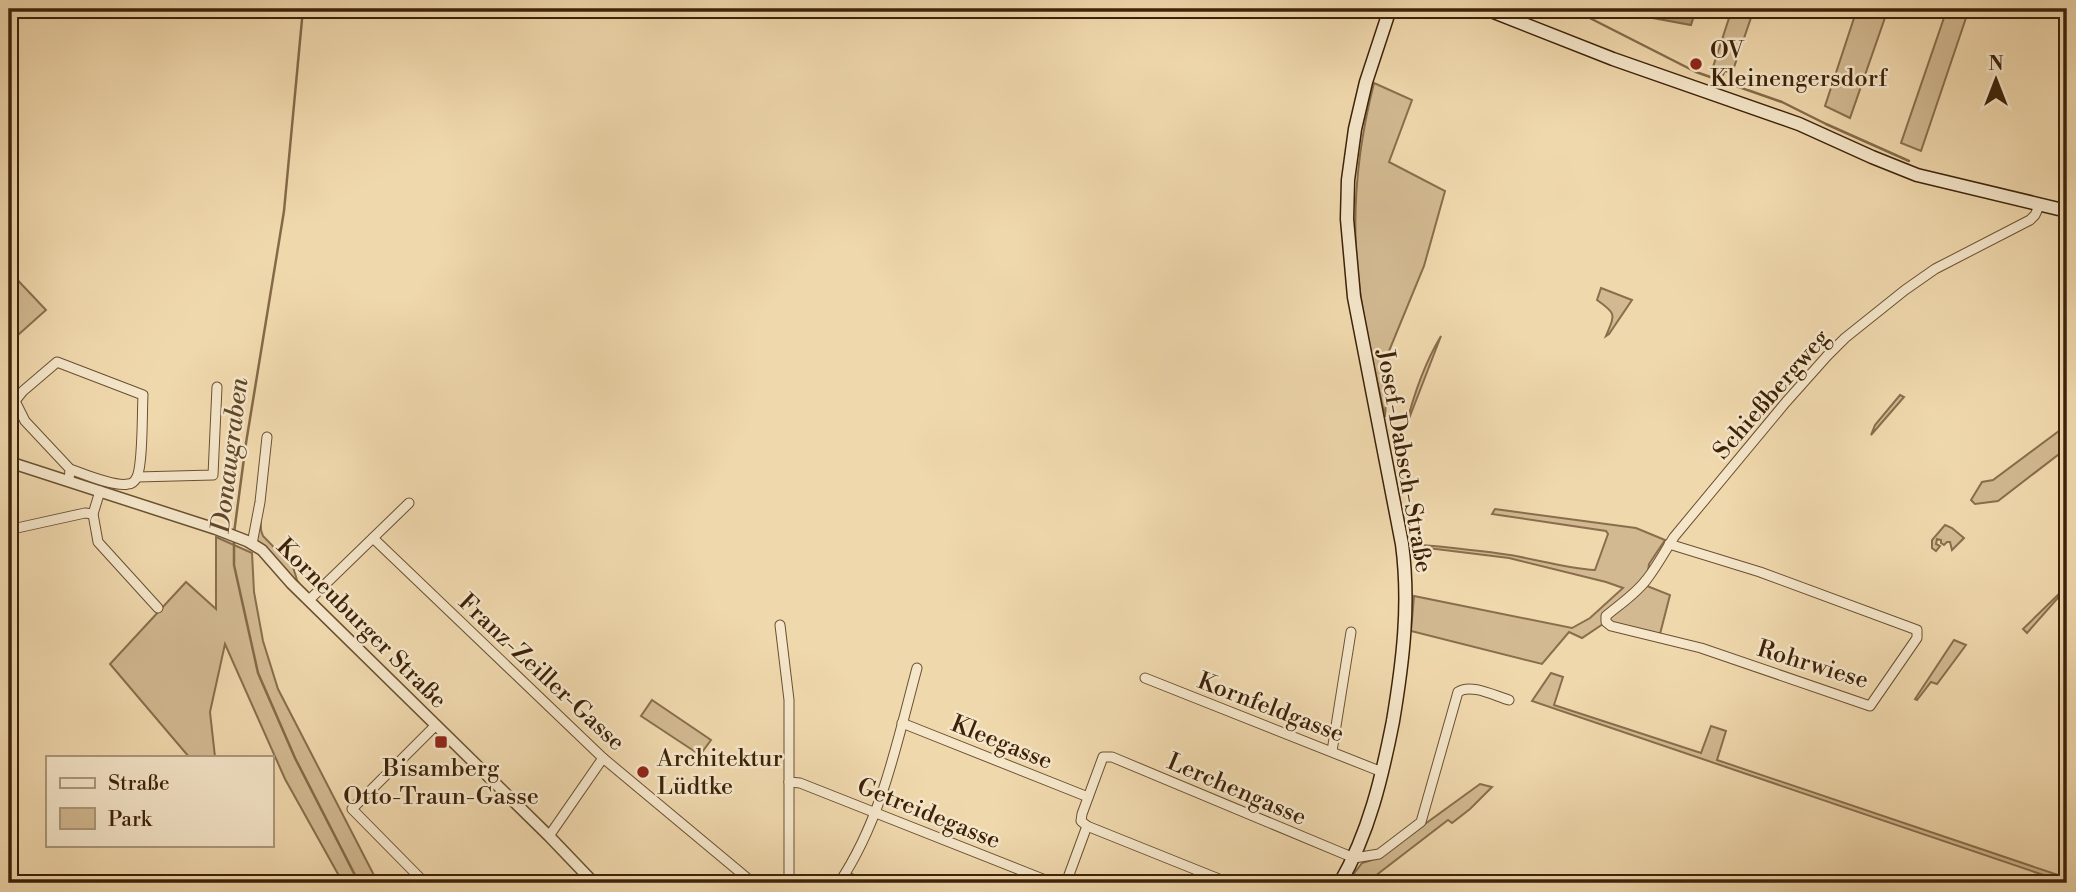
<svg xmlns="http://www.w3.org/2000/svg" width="2076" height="892" font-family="'Libre Bodoni',serif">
	<rect width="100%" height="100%" fill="#f0d8ad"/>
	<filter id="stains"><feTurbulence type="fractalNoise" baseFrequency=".00286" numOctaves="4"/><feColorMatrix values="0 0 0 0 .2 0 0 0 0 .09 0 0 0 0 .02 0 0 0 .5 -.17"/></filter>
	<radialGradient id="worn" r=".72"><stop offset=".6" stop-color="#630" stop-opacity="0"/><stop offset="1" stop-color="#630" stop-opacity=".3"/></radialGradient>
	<g fill="#d2b991" stroke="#886e4c" stroke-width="2">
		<polygon points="1732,9 1754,9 1732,73 1725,71 1723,75 1712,70"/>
		<polygon points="1857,9 1888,9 1850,118 1825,106"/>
		<polygon points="1947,9 1969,9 1921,151 1901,143"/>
		<path d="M1374,83L1412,100L1389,162L1445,191L1424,266L1389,351L1385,417C1375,370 1363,323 1358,275C1351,210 1358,146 1374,83Z"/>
		<polygon points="9,271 46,310 9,343"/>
		<path d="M1601,288L1632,300L1609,334L1606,336C1615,314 1617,314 1597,300Z"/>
		<path d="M1441,336L1405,429C1413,397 1424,364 1441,336Z"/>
		<polygon points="1900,395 1904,397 1871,435 1875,425"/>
		<polygon points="2067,425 2067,448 1998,501 1975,504 1971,500 1982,482 1993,480"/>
		<polygon points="260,502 261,530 263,536 293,567 297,580 309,600 252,544"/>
		<path d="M1495,509L1636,528L1665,540L1649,564L1648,571L1654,575L1647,586L1670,595L1660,634L1603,624L1582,638L1569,632L1542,664L1411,631L1414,596L1572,628L1590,618L1623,588L1606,582L1509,558L1411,546L1412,544C1445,547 1477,550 1510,555C1539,560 1566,568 1595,570L1608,534L1606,531L1492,514Z"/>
		<polygon points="1945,525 1952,528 1964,538 1952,550 1950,542 1947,542 1944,545 1941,543 1941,540 1937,539 1936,544 1940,546 1936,551 1932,548 1932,540"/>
		<polygon points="216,537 252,553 254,592 263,641 278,689 378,883 343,883 285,779 225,644 210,712 215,757 189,757 110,664 186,582 216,609"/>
		<polygon points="2063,590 2064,591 2027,633 2023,629"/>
		<polygon points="1954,640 1966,645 1937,684 1931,682 1917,700 1915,699"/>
		<polygon points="1551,673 1563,677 1554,705 1701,753 1711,726 1726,731 1717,760 2067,878 2067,883 1532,701"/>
		<polygon points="652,700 711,740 700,755 641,716"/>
		<polygon points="1480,784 1492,787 1470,809 1452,823 1448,820 1366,883 1347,883 1362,863 1378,858"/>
	</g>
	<polygon fill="#b39a75" stroke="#846a49" stroke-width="2" points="1649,9 1696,9 1691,25 1647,17"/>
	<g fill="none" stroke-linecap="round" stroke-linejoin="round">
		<g stroke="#846a49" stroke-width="2.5">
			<polyline points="1572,9 1696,72 1782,102 1826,124 1909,161"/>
			<polyline points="234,533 246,443 284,211 303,9"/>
			<polyline points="234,539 234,565 258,673 295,758 359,883"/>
		</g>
		<defs>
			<g id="minor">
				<polyline points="137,477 213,475 217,387"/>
				<path d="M69,481L70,469L25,421L15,401L23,391L57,362L143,395C142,413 143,463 137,477C135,481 132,484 128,484C114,487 84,474 70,469"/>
				<polyline points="100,491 93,514 98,542 158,608"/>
				<polyline points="17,528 85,513 93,514"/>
				<polyline points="373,538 603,758 753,883"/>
				<polyline points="252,544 260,502 267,437"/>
				<path d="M1669,544L1760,572L1917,630V638L1870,706L1701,648L1611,626L1606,622V616C1620,604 1636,594 1647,579C1657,566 1665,551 1674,537L1786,402L1827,356L1845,338L1905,290L1935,269L2030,220L2035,215L2040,204"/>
				<polyline points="309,600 409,503"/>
				<polyline points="780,625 789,700 789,883"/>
				<polyline points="1145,678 1382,772"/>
				<polyline points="902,723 1088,797"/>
				<polyline points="1332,751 1351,632"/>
				<polyline points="789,782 800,783 1053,883"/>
				<polyline points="1087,826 1229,883"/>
				<polyline points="549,836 603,758"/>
				<polyline points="844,876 862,883"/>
				<polyline points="425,883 352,809 435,726"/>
				<path d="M839,883C882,819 897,742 917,668"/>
				<path d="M1066,883L1087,826L1081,821L1082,814L1103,757H1112L1354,858L1379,854L1421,822L1458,692C1471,683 1495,696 1509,700"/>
			</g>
			<polyline id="tertiary" points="9,462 216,529 247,541 262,550 291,583 549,836 594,883"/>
			<g id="secondary">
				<polyline points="1486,9 1613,59 1799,124 1872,157 1917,175 2067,211"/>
				<path d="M1340,883C1369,833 1382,777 1393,721C1403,661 1410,604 1402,544L1354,297L1347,219L1348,180L1355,129L1366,82L1390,9"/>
			</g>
		</defs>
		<use href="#minor" stroke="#6a5031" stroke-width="11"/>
		<use href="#tertiary" stroke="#6a5031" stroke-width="13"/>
		<use href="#secondary" stroke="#3d2208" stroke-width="15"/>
		<use href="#minor" stroke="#f5e6ca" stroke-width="9"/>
		<use href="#tertiary" stroke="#f5e6ca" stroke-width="10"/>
		<use href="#secondary" stroke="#f5e6ca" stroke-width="12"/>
	</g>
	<g fill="#8f2418" stroke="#f5e6ca" stroke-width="2.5">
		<circle cx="1696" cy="64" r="7"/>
		<rect x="434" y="735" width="14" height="14" rx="3.5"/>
		<circle cx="643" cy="772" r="7"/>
	</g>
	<g text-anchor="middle" stroke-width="5" stroke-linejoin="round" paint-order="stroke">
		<g font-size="24" fill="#3d2208" stroke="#f5e6ca" text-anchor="start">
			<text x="1710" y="58">OV<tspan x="1710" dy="28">Kleinengersdorf</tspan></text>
			<text x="657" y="766">Architektur<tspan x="657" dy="28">Lüdtke</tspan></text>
			<text x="441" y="776" text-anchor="middle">Bisamberg<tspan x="441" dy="28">Otto-Traun-Gasse</tspan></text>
		</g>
		<g font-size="24" fill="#3d2208" stroke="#f5e6ca">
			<text transform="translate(1771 394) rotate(-49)" y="8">Schießbergweg</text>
			<text transform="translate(1405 461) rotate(80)" y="8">Josef-Dabsch-Straße</text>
			<text transform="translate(362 623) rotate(45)" y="8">Korneuburger Straße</text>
			<text transform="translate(1813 664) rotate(17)" y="8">Rohrwiese</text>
			<text transform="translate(542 672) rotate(43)" y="8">Franz-Zeiller-Gasse</text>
			<text transform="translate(1271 707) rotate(21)" y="8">Kornfeldgasse</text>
			<text transform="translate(1002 742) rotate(22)" y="8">Kleegasse</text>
			<text transform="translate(1237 789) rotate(23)" y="8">Lerchengasse</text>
			<text transform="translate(929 813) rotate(22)" y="8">Getreidegasse</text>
		</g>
		<g font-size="26" font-style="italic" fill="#604629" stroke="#f5e6ca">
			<text transform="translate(229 455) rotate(-83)" y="9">Donaugraben</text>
		</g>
	</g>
	<rect width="2076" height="892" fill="none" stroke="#f0d8ad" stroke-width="35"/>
	<rect x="10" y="10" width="2055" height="871" fill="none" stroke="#3d2208" stroke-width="3.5"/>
	<rect x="18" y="18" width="2041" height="857" fill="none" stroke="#3d2208" stroke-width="2"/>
	<rect x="46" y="756" width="228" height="91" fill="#f5e6ca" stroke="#ab987c" stroke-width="2"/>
	<rect x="60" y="778" width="35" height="10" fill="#f5e6ca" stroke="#ab987c" stroke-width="2"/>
	<text x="108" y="790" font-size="21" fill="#3d2208">Straße</text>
	<rect x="60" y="808" width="35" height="21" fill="#d2b991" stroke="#ab987c" stroke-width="2"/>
	<text x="108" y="826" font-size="21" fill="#3d2208">Park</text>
	<g transform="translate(1996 80)" stroke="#f5e6ca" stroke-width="5" paint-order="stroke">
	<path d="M0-5L12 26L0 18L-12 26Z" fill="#3d2208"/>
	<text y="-10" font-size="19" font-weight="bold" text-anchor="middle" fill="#3d2208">N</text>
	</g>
	<rect width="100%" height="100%" filter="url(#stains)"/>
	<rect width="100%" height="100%" fill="url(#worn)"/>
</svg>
